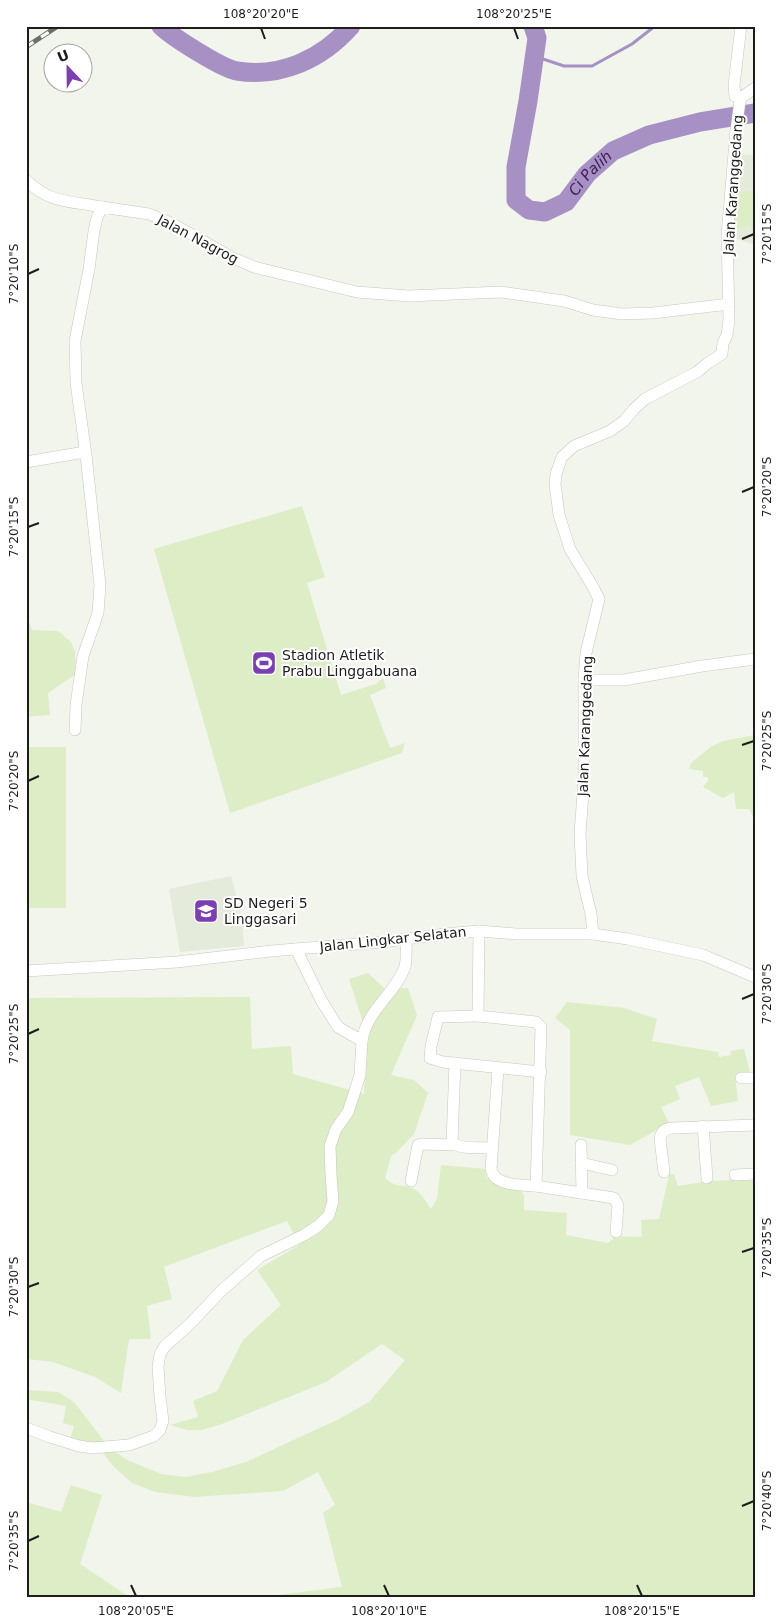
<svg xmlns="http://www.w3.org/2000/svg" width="781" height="1624" font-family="'DejaVu Sans',sans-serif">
	<rect width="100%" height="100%" fill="#f1f5ec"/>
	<g fill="#e4ebda">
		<polygon points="739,154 755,155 755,245 732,237"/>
		<polygon points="231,876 242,919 244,946 180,952 169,889"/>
	</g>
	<g fill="#ddedc6">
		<polygon points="735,191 755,192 755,230 751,230 751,226 745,225 745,229 732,228"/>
		<polygon points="302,506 325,577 307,583 341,695 376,684 383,678 386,688 370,695 390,748 405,743 402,753 230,813 154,549"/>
		<polygon points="26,614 32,630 58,631 71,642 75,652 76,674 48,693 50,715 26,717"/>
		<polygon points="755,735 755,836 753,836 753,817 749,809 736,809 734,792 723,798 703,787 708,781 708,777 703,777 703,771 689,769 691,763 712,746 723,741"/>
		<rect x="26" y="747" width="40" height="161"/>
		<path d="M368,973L385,989L408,988L417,1015L391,1075L414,1080L428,1093L414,1134L397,1152L391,1156L385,1178C397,1189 400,1183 412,1188C420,1191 426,1202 431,1209L437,1199L441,1165L487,1169L486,1178L518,1187L524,1195V1210L567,1213L566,1235L608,1243L617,1236L642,1237L641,1220L659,1219L669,1175L674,1174L678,1186L709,1181L755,1179V1598H254L342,1587L323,1513L335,1505L318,1472L283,1491L194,1497L155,1492L132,1483L114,1467L95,1443L70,1439L74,1426L63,1423L66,1406L26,1399V1390L58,1392L74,1402L108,1446L127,1460L161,1474L185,1477L212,1472L246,1462L339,1419L369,1402L405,1360L382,1344L326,1382L222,1424L202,1430H188L170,1425L198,1417L193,1401L217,1391L243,1340L281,1305L257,1270L299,1245L287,1221L164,1267L172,1299L147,1306L151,1339H129L121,1393L95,1377L53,1362L26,1359V998L250,997L252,1049L291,1046L293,1074L364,1094L366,1047L362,1019L349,979Z"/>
		<polygon points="567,1002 624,1008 657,1019 652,1041 718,1052 719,1057 731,1055 730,1051 744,1049 750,1072 735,1076 738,1101 711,1106 699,1077 675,1086 680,1099 661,1107 669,1123 630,1145 570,1135 570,1030 555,1018"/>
		<polygon points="71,1485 102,1495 80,1564 131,1598 26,1598 26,1502 61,1512"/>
	</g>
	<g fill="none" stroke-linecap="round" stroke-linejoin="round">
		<polyline stroke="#a790c4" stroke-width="3" points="534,56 564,66 592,66 632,44 655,26"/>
		<g stroke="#a790c4" stroke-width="19">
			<path d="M161,26C172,37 223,69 237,71C281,78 322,59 351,26"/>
			<path id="s1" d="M533,26L537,38L528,101L516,167V200L529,210L545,212L566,202L587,174L613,151L649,135L700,122L755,113"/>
		</g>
		<defs>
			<g id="minor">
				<polyline points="741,26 734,85 735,96 742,97"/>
				<path d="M26,180C50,204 72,201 102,207"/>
				<polyline points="26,462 85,452"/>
				<polyline points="584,680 624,680 702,666 755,659"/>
				<polyline points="75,730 76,705 83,656 98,613 100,585 86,455 76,383 75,341 89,269 94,231 97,218 102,207 149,214 171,223 233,258 254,267 357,292 409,296 501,292 564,301 593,310 622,314 653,313 729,304"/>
				<polyline points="479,931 478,1016 536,1022 541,1027 536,1186 614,1198 618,1205 616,1232"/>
				<polyline points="593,934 591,914 582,876 580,834 584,779 584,680 586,653 599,599 593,587 570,549 559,515 555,484 556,474 562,457 574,446 610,431 624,421 634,409 645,399 697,372 708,363 722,354 723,343 727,335 729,320 727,235 736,130 740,101 742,97 755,88"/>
				<polyline points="26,971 177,962 271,951 382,942 445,934 479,931 516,934 593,934 628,939 703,955 755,977"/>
				<polyline points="478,1016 438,1017 431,1046 430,1058 443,1062 541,1072"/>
				<path d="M362,1041C366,1011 395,994 405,967C407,958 406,948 406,939"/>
				<path d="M455,1063L452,1143C463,1150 480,1147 492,1148"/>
				<path d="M498,1069L491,1169C494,1186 522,1185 536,1186"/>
				<polyline points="741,1078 755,1078"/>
				<polyline points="703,1126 707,1178"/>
				<polyline points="581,1145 582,1193"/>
				<polyline points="581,1163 612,1170"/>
				<path d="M664,1172L660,1139C661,1132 665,1128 673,1128L755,1125"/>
				<polyline points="735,1175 755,1174"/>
				<polyline points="411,1181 418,1145 421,1144 454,1145"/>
				<polyline points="26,1428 50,1437 79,1446 92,1448 129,1445 154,1436 160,1430 163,1421 160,1397 158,1367 160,1354 165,1346 190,1324 221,1291 261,1256 304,1235 318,1226 329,1215 333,1201 331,1175 330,1146 336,1129 348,1112 353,1097 360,1075 362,1041 338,1027 321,1000 296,949"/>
			</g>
		</defs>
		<use href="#minor" stroke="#c5c8bf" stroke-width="12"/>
		<use href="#minor" stroke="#fff" stroke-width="11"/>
		<defs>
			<polyline id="rail" points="26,47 58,26"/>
		</defs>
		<use href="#rail" stroke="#6d6f69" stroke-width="5"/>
		<use href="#rail" stroke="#fff" stroke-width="3" stroke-dasharray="9" stroke-linecap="butt"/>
	</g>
	<path fill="none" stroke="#1d1e1b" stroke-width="2" d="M261,28L265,39M514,28L518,39M742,239L754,234M28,274L39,269M742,492L754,487M28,527L39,523M742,745L754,741M28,781L39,776M742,999L754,994M28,1034L39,1029M742,1252L754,1248M28,1287L39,1283M742,1506L754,1501M28,1541L39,1536M131,1585L136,1596M384,1585L389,1596M637,1585L642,1596"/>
	<defs>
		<symbol id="stadium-square" viewBox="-11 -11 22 22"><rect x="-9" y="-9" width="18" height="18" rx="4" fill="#7b3eb3" stroke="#fff"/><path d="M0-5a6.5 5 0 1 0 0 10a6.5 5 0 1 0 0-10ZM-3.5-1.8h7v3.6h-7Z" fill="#fff"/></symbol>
		<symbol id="school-square" viewBox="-11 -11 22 22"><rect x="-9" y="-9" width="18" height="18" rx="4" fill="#7b3eb3" stroke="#fff"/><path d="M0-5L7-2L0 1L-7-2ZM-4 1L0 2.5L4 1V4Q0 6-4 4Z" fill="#fff"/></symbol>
	</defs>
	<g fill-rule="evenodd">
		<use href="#stadium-square" x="250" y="649" width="28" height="28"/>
		<use href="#school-square" x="192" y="897" width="28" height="28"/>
	</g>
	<g text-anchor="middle" stroke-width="4" stroke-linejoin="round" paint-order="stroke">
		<g font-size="14" fill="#1d1e1b" stroke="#fff">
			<text transform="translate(733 185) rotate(-86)" y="5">Jalan Karanggedang</text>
			<text transform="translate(198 239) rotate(28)" y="5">Jalan Nagrog</text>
			<text transform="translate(585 726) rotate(-88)" y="5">Jalan Karanggedang</text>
			<text transform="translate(393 939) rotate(-6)" y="5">Jalan Lingkar Selatan</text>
		</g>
		<g font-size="14" fill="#1d1e1b" stroke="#fff" text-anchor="start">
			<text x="282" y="660">Stadion Atletik<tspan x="282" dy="16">Prabu Linggabuana</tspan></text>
			<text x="224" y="908">SD Negeri 5<tspan x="224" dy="16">Linggasari</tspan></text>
		</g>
		<g font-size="15" font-style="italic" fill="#3e1d5d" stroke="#fff">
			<text dy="5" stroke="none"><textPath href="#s1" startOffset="270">Ci Palih</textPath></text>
		</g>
	</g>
	<rect width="781" height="1624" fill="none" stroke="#ffffff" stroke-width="55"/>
	<g transform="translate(68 68) rotate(338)"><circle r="24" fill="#ffffff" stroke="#a5a5a4"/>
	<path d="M0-4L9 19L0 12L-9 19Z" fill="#7b3eb3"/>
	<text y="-8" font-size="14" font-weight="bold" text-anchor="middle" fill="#1d1e1b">U</text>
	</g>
	<rect x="28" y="28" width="726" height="1568" fill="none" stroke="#1d1e1b" stroke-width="2"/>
	<g font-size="12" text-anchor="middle" fill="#1d1e1b">
		<text x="261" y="18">108°20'20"E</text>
		<text x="514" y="18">108°20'25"E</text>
		<text transform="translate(767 234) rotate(-90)" y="4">7°20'15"S</text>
		<text transform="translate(14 274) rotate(-90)" y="4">7°20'10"S</text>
		<text transform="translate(767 487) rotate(-90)" y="4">7°20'20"S</text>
		<text transform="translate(14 527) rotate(-90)" y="4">7°20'15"S</text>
		<text transform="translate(767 741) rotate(-90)" y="4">7°20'25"S</text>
		<text transform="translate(14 781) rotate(-90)" y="4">7°20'20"S</text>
		<text transform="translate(767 994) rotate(-90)" y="4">7°20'30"S</text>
		<text transform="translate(14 1034) rotate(-90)" y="4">7°20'25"S</text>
		<text transform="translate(767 1248) rotate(-90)" y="4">7°20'35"S</text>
		<text transform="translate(14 1287) rotate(-90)" y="4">7°20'30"S</text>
		<text transform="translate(767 1501) rotate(-90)" y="4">7°20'40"S</text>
		<text transform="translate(14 1541) rotate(-90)" y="4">7°20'35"S</text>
		<text x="136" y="1615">108°20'05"E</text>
		<text x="389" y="1615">108°20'10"E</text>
		<text x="642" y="1615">108°20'15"E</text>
	</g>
</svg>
